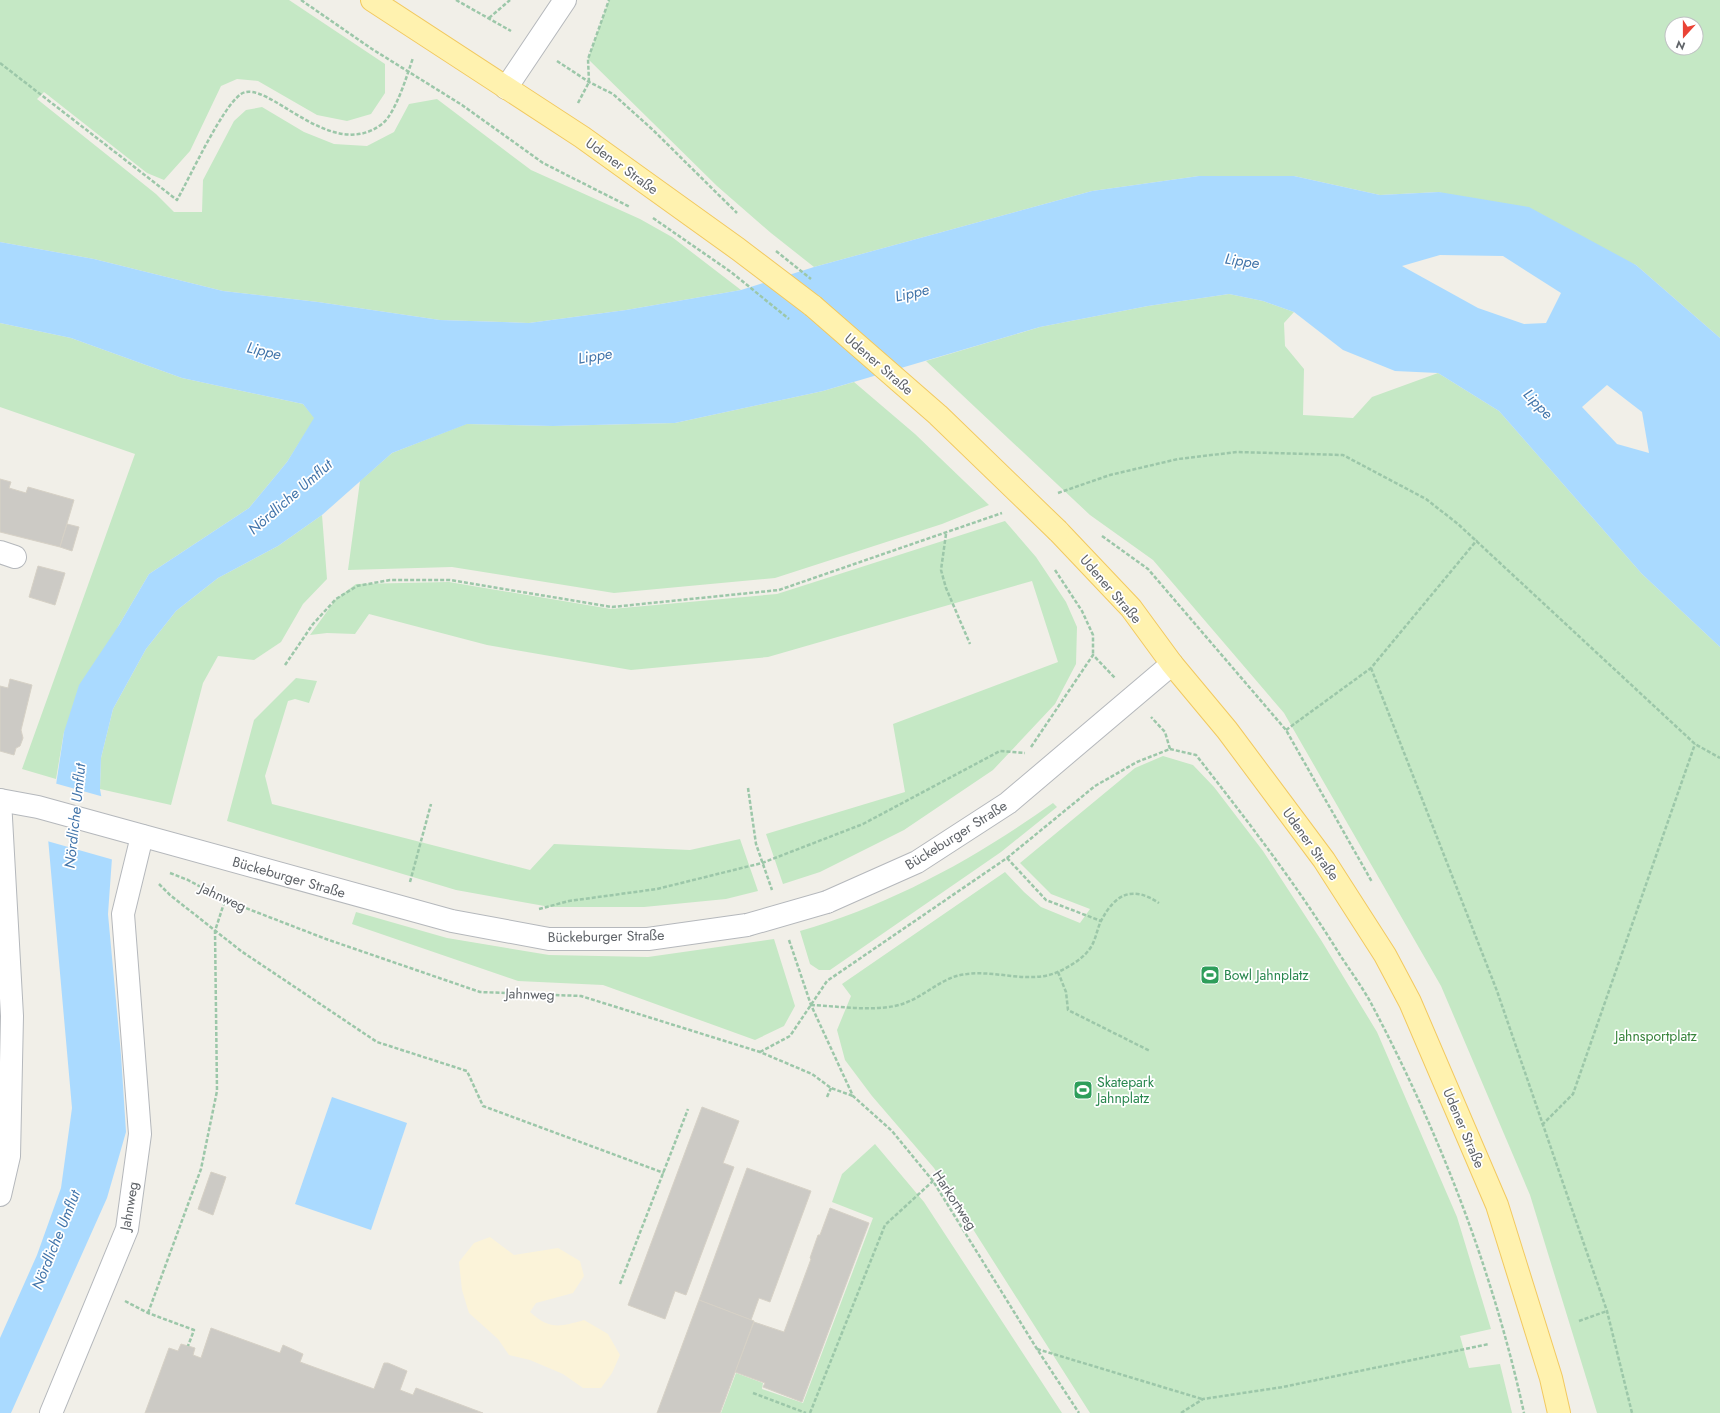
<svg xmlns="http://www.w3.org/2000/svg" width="1720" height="1413" font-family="Jost,sans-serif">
	<rect width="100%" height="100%" fill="#f1efe8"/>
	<g fill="#c5e8c5" fill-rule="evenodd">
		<polygon points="0,0 289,0 385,64 385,93 371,114 347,121 317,115 258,81 237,79 221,86 190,151 164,180 147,173 44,92 37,99 156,194 174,212 202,212 203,180 234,121 246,110 262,107 304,132 334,144 367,146 394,132 409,104 437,99 531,170 640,219 672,237 741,290 626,310 529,323 440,320 318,302 223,291 94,259 0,242"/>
		<path d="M609,0H1720V338L1636,265L1439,192L1380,195L1294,176H1199L1092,191L814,267L771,233L717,186L588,59ZM1672,24H1696V48H1672Z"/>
		<polygon points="1229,294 1263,301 1294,312 1284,323 1285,346 1304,369 1303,415 1353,418 1372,397 1438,373 1499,411 1642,574 1720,647 1720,1413 1597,1413 1530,1195 1441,986 1284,713 1153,560 1090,515 926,361 1040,327 1148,306"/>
		<polygon points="0,323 71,338 182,378 303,404 315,418 287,462 249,508 149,574 119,625 64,732 56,779 22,769 135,454 0,407"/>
		<polygon points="854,382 915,434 989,505 942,524 775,578 614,593 452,567 348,570 360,481 392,453 466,424 553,426 675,423 823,391"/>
		<polygon points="322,515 327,579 303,604 281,642 254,660 218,656 203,683 171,805 100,789 101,758 113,709 146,649 176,611 218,578 278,546"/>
		<polygon points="1005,521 1036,557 1066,602 1077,627 1076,664 1055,704 993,770 904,830 820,872 783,884 766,834 905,792 893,724 1058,662 1032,581 768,657 631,670 487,645 369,614 355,634 327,633 310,635 336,599 356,584 449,582 611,609 777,594"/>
		<polygon points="296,678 317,681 309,703 295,699 288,701 265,776 272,804 530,870 554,844 690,850 740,839 758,891 726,899 644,907 550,907 456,890 227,821 254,720"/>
		<polygon points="1163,756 1193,765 1214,787 1263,851 1321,940 1377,1032 1457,1217 1491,1329 1460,1336 1469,1368 1500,1364 1512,1413 1090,1413 934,1168 872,1096 845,1060 837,1030 851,996 842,984 1005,872 1024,892 1041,907 1080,923 1090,909 1051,894 1020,863 1135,768"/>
		<path d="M1053,803L1057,807L1001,852L830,970H819L810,964L800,931C891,905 976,858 1053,803Z"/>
		<polygon points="356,912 447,938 549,955 648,957 774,939 795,1006 784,1026 755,1040 603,985 518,981 352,924"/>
		<polygon points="875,1144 924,1202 1062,1413 721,1413 736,1373 763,1383 762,1389 803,1403 873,1218 832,1202 842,1174"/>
	</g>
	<path fill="#fbf3d9" d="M490,1237L514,1255L558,1248L580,1261L584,1276L573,1293L536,1303L530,1312C550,1330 559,1327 584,1320L608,1334L620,1355L612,1373L601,1388H583L563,1374L530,1360L509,1355L498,1339L469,1313L462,1290L459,1262L474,1243Z"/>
	<g fill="#aadaff" fill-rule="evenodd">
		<path d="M1199,176H1294L1380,195L1439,192L1529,207L1636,265L1720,338V647L1642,574L1499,411L1438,373L1395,371L1343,350L1294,312L1263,301L1229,294L1148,306L1040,327L823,391L675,423L553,426L467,424L392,453L322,515L278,546L218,578L176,611L146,649L113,709L101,758L100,789L112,858L108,914L121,1055L126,1132L107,1198L11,1413H0V1338L37,1255L61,1188L72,1108L48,838L64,732L79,685L119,625L149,574L249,508L287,462L314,418L303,404L182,378L71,338L0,323V242L94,259L223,291L318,302L440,320L529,323L626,310L741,290L814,267L1092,191ZM1440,255L1503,256L1561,293L1546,323L1524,324L1478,308L1402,266ZM1607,385L1642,412L1649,453L1617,444L1582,407Z"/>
		<polygon points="332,1097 407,1123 371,1230 295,1204"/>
	</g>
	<polygon fill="#f1efe8" points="54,783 104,797 114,860 47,841"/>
	<g fill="#cccac5" stroke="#d6d1c6">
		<polygon points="0,479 11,482 9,488 26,493 28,487 74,500 60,547 0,532"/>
		<polygon points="67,524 79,527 72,551 60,547"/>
		<polygon points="38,566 65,573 55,605 29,597"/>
		<polygon points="10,679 32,685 21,730 23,738 20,746 16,748 14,755 0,751 0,686 8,688"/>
		<polygon points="702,1107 739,1121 723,1163 734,1167 686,1295 675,1291 665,1319 628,1305"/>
		<polygon points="747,1168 811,1191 770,1302 759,1298 751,1320 699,1300"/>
		<polygon points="211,1172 226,1177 213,1215 198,1209"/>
		<polygon points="830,1208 869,1223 802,1402 763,1387 765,1383 735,1372 754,1322 784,1332 811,1259 810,1258 818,1235 820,1235"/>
		<polygon points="699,1300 754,1321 720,1413 657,1413"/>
		<polygon points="211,1328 280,1353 283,1345 303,1354 300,1362 374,1389 384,1363 388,1363 407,1371 400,1390 413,1395 416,1388 483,1413 145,1413 169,1348 178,1351 181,1344 195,1348 193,1355 201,1358"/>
	</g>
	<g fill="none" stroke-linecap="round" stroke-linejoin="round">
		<defs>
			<g id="minor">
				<polyline points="506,88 565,0"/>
				<polyline points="0,552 15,557"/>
				<polyline points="0,800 38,807 118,829 452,921 549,939 648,939 747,925"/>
				<polyline points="827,902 917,862 1008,803 1172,664"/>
				<polyline points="0,1195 9,1156 12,1016 0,800"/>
				<polyline points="51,1413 127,1229 140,1134 123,914 142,836"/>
			</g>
			<g id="major">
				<polyline points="372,0 582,137 738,249 813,306"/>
				<polyline points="1058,531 1131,608 1172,664 1227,730 1324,860 1385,955 1410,1002 1497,1205 1551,1378 1559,1413"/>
			</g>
		</defs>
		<use href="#minor" stroke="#b5b8bc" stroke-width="24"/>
		<use href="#major" stroke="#f2c960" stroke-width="24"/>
		<g stroke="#9cc7a9" stroke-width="2.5" stroke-dasharray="4 2" stroke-linecap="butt">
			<polyline points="301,0 372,49 462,105 543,163 630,207"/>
			<polyline points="456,0 511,31"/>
			<polyline points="489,18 510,0"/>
			<polyline points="557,61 589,82 613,94 653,130 737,213"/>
			<path d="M0,63L177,200C190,177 222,107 241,94C267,77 330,164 382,124C396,113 407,75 413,58"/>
			<polyline points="578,103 589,82 588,59 609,0"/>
			<polyline points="1058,493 1110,475 1178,459 1237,452 1343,455 1426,499 1458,524 1695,744 1720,758"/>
			<polyline points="946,534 941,570 946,588 970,644"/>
			<polyline points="1102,536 1148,569 1286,730 1372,882"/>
			<polyline points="1055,570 1082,611 1093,635 1093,655"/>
			<polyline points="285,665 313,624 336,599 357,586 390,580 450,580 612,607 779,590 1002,513"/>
			<polyline points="1371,668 1497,991 1607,1311 1632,1413"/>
			<polyline points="1286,730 1371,668 1477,540"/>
			<polyline points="1031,747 1093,655 1115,678"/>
			<path d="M1170,749L1196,755C1247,820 1297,885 1340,955C1351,972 1363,988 1372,1005C1440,1134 1493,1271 1524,1413"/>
			<polyline points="748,788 756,844 772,890"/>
			<polyline points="1007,858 1046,900 1101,921"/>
			<polyline points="170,873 188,880 225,900 326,939 480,992 581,996 760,1052 812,1074 831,1088 853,1096"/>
			<polyline points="410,882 431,804"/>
			<polyline points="159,884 170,895 241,951 377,1042 467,1071 483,1106 664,1173"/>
			<polyline points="539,909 569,901 657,889 762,863 863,824 1000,751 1025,753"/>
			<polyline points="789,940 811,1005 853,1096 892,1131 933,1181 1037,1349 1079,1413"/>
			<polyline points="1058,972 1066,992 1068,1010 1150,1051"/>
			<path d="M811,1005C839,1006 879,1013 905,1003C927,995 943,976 967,974C998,970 1031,985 1060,971C1072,965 1084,958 1091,947C1096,939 1097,929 1101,921C1115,894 1132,885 1159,903"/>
			<polyline points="760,1052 790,1036 827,981 1007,858 1095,786 1137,762 1170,749 1165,732 1151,717"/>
			<polyline points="827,1097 831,1088"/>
			<polyline points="1542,1125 1573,1094 1695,744"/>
			<polyline points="620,1284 688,1109"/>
			<polyline points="125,1301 148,1313 194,1330 188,1346"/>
			<polyline points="148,1313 201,1169 217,1091 215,931 225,900"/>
			<polyline points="1579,1321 1607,1311"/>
			<polyline points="1037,1349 1202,1399"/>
			<polyline points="753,1393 806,1413"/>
			<polyline points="810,1413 885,1225 933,1181"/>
			<polyline points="1181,1413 1203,1399 1283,1387 1489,1344"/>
		</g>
		<use href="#minor" stroke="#fff" stroke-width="22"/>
		<use href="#major" stroke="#fff2af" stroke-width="22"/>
		<defs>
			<polyline id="minor-bridge" points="747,925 827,902"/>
			<polyline id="major-bridge" points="813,306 938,415 1058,531"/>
		</defs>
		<use href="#minor-bridge" stroke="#b5b8bc" stroke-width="24" stroke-linecap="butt"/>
		<use href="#major-bridge" stroke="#f2c960" stroke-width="24" stroke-linecap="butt"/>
		<g stroke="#9cc7a9" stroke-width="2.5" stroke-dasharray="4 2" stroke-linecap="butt">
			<polyline points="653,218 731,272 789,319"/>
			<polyline points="776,251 811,279"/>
		</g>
		<use href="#minor-bridge" stroke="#fff" stroke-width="22"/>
		<use href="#major-bridge" stroke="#fff2af" stroke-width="22"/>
	</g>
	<defs>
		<symbol id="stadium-square" viewBox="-11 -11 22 22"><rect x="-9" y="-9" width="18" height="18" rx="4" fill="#2e9e5b" stroke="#fff"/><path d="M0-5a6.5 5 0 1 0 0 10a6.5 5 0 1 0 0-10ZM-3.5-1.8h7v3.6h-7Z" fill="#fff"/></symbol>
	</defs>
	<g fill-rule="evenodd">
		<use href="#stadium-square" x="1199" y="964" width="22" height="22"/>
		<use href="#stadium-square" x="1072" y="1079" width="22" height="22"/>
	</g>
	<g text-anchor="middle" stroke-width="3.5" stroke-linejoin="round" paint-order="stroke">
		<g font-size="14" fill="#5f6368" stroke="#fff">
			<text transform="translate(622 166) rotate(36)" y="5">Udener Straße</text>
			<text transform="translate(879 364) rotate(41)" y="5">Udener Straße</text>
			<text transform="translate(1111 589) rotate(49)" y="5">Udener Straße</text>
			<text transform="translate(956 835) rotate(-32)" y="5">Bückeburger Straße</text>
			<text transform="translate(1311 844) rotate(54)" y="5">Udener Straße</text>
			<text transform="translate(289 877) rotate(16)" y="5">Bückeburger Straße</text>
			<text transform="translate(223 897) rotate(25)" y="5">Jahnweg</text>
			<text transform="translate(606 936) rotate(-1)" y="5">Bückeburger Straße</text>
			<text transform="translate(530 994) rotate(2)" y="5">Jahnweg</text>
			<text transform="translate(1464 1128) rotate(67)" y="5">Udener Straße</text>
			<text transform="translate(955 1200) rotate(57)" y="5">Harkortweg</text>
			<text transform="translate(129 1206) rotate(-80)" y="5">Jahnweg</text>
		</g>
		<g font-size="14" fill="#27864d" stroke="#fff" text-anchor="start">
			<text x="1224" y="980">Bowl Jahnplatz</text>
			<text x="1097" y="1087">Skatepark<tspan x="1097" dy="16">Jahnplatz</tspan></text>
		</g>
		<g font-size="14" fill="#348238" stroke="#fff">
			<text x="1656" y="1041">Jahnsportplatz</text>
		</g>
		<g font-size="15" font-style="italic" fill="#4174aa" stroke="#fff">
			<text transform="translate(1242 261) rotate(8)" y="5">Lippe</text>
			<text transform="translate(912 293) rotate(-13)" y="5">Lippe</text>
			<text transform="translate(264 351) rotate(13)" y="5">Lippe</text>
			<text transform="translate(595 356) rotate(-9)" y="5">Lippe</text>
			<text transform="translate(1538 404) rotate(46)" y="5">Lippe</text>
			<text transform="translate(290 497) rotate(-41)" y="5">Nördliche Umflut</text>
			<text transform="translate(75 816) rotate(-84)" y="5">Nördliche Umflut</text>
			<text transform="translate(56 1240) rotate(-68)" y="5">Nördliche Umflut</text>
		</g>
	</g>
	<g transform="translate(1684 36) rotate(201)"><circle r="19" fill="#ffffff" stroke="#bfc1c3"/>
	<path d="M0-3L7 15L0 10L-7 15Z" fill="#ea4335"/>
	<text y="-6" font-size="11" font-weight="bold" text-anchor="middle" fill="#5f6368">N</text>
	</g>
</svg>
